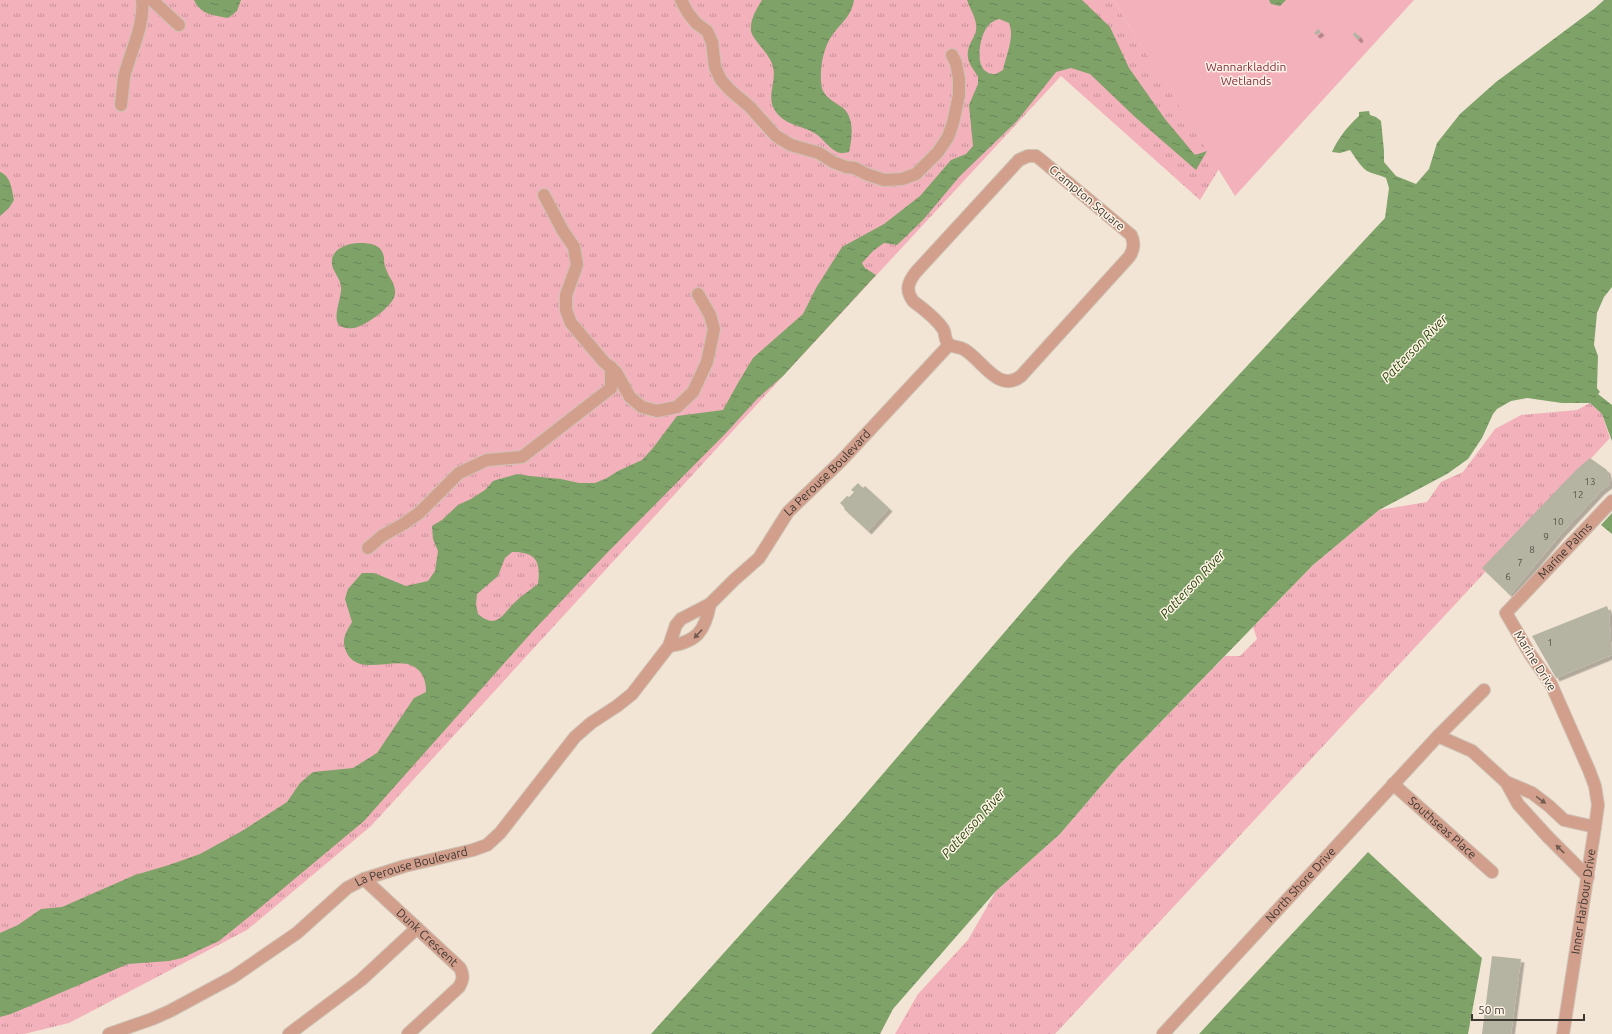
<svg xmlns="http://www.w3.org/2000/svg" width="1612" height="1034" font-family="Ubuntu,sans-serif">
	<defs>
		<pattern id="grass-tufts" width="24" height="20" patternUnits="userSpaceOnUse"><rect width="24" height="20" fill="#f3b1bb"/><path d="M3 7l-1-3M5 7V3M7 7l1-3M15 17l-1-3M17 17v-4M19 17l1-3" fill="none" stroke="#c69199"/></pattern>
		<pattern id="water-ripples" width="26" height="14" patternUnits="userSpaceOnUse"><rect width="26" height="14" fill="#7fa269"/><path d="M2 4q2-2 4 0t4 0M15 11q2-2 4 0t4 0" fill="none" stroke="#698557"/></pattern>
		<filter id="shadow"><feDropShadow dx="3.5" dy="3.5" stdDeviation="0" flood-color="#0004"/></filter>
	</defs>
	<rect width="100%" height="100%" fill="#f2e5d5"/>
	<g fill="url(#grass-tufts)">
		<polygon points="0,0 1113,0 1219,169 1200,200 1061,76 783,376 371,826 247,930 69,1023 24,1034 0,1034"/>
		<polygon points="1590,403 1602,414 1610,438 1055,1034 895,1034 918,994 968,940 996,891 1060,834 1119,765 1225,656 1240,656 1257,639 1253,627 1313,565 1379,510 1427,502 1441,482 1463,472 1495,429 1521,415 1577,410"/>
	</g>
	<polygon fill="#f3b1bb" points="1113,0 1414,0 1235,196"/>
	<g fill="url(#water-ripples)" fill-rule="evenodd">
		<path d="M194,0H241L237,11L228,18C213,15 201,15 194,0Z"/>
		<path d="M762,0H854C852,15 842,22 833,34C824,46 820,65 821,81C821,96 832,100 843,108C855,118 852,139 849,152C844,153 841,154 837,152C829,148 823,139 816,134C802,125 786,126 776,112C765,97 777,83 773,67C771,55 752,39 751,31C750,19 756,10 762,0Z"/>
		<path d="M967,0H1082L1110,27L1129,68L1165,119L1195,155L1207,151L1196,170L1135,117L1090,74L1071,68L1056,72L1017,121L960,176L923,220L897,245L884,243L873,251L862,263L865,268L876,275L783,376L757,399L726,433L606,554L532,632L364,821L255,912L219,941L182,958L169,961L128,964L11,1014L0,1017V933L18,925L41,909L62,907L135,875L169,865L200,854L242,831L287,802L300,783L313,772L353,768L377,753L414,698L426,692C426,682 424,672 413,666C394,656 357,678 346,651C341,640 346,632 352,622L345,599L348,589L362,573H374L406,586L428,581L435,571L438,551L433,539L432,526L442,520L458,505L471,499L485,490L493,481L517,474L530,476L561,479L579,483H595L607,478L618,471L642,460L653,448L677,416L723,410L738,383L753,358L803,314L816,288L842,247L884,224L920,196L951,160L966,154L973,146L969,105L978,84V76C969,64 964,56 971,42C973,38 976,34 976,30C978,21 970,9 967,0ZM999,19L1009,23C1015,37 1006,55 1003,70L996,74C994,74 989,74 987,72C974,65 980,35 988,26C991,22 995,20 999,19ZM512,552C536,552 541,561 538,584C530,590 521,596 513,604C501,617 496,629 478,614L476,604L477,594L498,576L505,558Z"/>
		<polygon points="1269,0 1286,0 1280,6 1271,4"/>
		<path d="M1604,0H1612V287L1604,297L1597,313L1594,345L1598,356L1597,388L1600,392L1598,394L1612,405V441L1602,414L1590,403H1562L1527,398L1511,401L1497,409L1493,414L1482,438L1468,459L1447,474L1379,510L1313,565L1119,765L1060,834L996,891L893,1009L880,1034H651L845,818L1069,557L1385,218L1389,188L1386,178C1380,175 1373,174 1367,171C1360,166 1355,157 1350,150L1340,153L1332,152C1339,137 1347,127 1359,116V112L1369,111L1370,115L1376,117L1381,121L1384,151V162L1396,176L1416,184L1429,169L1437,143L1460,114L1496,82L1594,9Z"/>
		<path d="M0,172C11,176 12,190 14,200L9,208L0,216Z"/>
		<path d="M357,243C369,243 381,243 384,257C384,261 384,265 386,269C389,278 396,284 395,294C394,306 365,326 354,328C323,332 343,300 341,286C340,278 333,272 332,264C330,249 347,244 357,243Z"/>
		<polygon points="1612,513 1612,534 1601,525"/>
		<polygon points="1368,852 1482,958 1468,1034 1199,1034"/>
	</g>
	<g fill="#b5b3a1" filter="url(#shadow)">
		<polygon points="1318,29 1321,32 1317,35 1314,33"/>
		<polygon points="1355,32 1360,37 1358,40 1353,35"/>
		<polygon points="1590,458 1607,470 1610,484 1601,491 1561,534 1510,595 1482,568 1577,469"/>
		<polygon points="858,483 863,488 865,486 889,508 868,531 844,509 845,508 840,503 847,496 849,497 854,492 851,490"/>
		<polygon points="1607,606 1609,612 1612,655 1556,678 1532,636"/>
		<polygon points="1492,956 1521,959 1511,1034 1482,1034"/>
	</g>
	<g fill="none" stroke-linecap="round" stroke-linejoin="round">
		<defs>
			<g id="minor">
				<polyline points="152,0 179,25"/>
				<polyline points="681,0 688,13 696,23 707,31 712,42 715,67 721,80 730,90 750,107 776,136 791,145 819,153 833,162 846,167 855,168 866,174 884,180 902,179 916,174 938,152 948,137 953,123 959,95 959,79 956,63 952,55"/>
				<path d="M121,105C122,96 123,86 124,77C130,52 145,25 142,0"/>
				<path d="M1028,156H1036L1040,159L1131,235C1135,243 1134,250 1129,257L1021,376C999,394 982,360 965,350C960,346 952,348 948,343C944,339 946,333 943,329C936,318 923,309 913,301C905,290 908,282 916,272L1019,160Z"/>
				<polyline points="544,195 563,231 574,247 577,265 566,295 566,310 571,323 604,362 616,372 630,397 642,407 657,411 677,407 693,392 707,362 714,329 710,315 698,294"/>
				<polyline points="368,548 382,536 405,523 419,513 459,473 487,460 522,457 611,388 611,367"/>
				<path d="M669,646C697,642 705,631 710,604"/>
				<polyline points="1438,736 1472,751 1506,782 1518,804 1548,837 1588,877"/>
				<polyline points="1506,782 1532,793 1549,806 1564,820 1595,827"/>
				<path id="s1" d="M1393,784L1492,872"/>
				<path id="s2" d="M364,879L460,968C464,976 463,980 459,987L408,1034"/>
				<path id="s3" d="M109,1034L152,1019L170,1011L233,977L297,933L347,888L364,879L405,866L473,850L487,845L500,833L575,737L591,723L617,706L632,694L669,646L676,625L681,619L710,604L734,580L759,558L788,512L841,461L949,345"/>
				<polyline points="289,1034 361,980 417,928"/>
				<path id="s4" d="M1163,1034L1438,736L1484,690"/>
				<path id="s5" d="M1563,1034L1595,827L1598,805L1595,786L1589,770L1551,684L1530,654L1506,613L1612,501"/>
			</g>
		</defs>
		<use href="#minor" stroke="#cec2b4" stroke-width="14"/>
		<use href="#minor" stroke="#d39f8d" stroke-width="12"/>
	</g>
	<defs><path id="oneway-solid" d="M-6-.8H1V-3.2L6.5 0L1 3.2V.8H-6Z"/></defs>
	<g fill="#725c51">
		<use href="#oneway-solid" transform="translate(698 634) rotate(133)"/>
		<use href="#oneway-solid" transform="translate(1541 800) rotate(36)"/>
		<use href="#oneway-solid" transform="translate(1560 849) rotate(-136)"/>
	</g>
	<g text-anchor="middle" stroke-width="3" stroke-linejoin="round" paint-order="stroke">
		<g font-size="10" fill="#5b574d">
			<text x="1590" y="485">13</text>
			<text x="1578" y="498">12</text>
			<text x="1558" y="525">10</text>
			<text x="1546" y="540">9</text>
			<text x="1532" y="553">8</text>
			<text x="1520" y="566">7</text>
			<text x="1508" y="580">6</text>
			<text x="1550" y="646">1</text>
		</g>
		<g font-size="12" fill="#822c42" stroke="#fef2e5">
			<text x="1246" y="71">Wannarkladdin<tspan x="1246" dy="14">Wetlands</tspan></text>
		</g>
		<g font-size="12" fill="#3d3831" stroke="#fef2e5">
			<text transform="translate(1087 198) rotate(40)" y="4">Crampton Square</text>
			<text dy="4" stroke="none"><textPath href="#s3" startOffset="940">La Perouse Boulevard</textPath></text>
			<text dy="4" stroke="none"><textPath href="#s5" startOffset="532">Marine Palms</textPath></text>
			<text transform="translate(1535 661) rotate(58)" y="4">Marine Drive</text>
			<text dy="4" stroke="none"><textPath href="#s1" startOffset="66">Southseas Place</textPath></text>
			<text dy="4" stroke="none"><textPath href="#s3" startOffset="350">La Perouse Boulevard</textPath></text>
			<text dy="4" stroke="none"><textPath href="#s4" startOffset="203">North Shore Drive</textPath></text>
			<text dy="4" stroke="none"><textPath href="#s5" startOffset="134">Inner Harbour Drive</textPath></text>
			<text dy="4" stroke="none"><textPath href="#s2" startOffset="86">Dunk Crescent</textPath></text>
		</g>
		<g font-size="13" font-style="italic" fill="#27480b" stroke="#fef2e5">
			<text transform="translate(1414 348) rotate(-46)" y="5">Patterson River</text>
			<text transform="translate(1192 584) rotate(-47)" y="5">Patterson River</text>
			<text transform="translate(973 823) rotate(-48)" y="5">Patterson River</text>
		</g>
	</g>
	<path d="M1472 1014v6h112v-6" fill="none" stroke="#3d3831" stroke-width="2"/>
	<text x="1478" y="1014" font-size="12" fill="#3d3831" stroke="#fef2e5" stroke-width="3" paint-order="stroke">50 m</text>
</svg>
